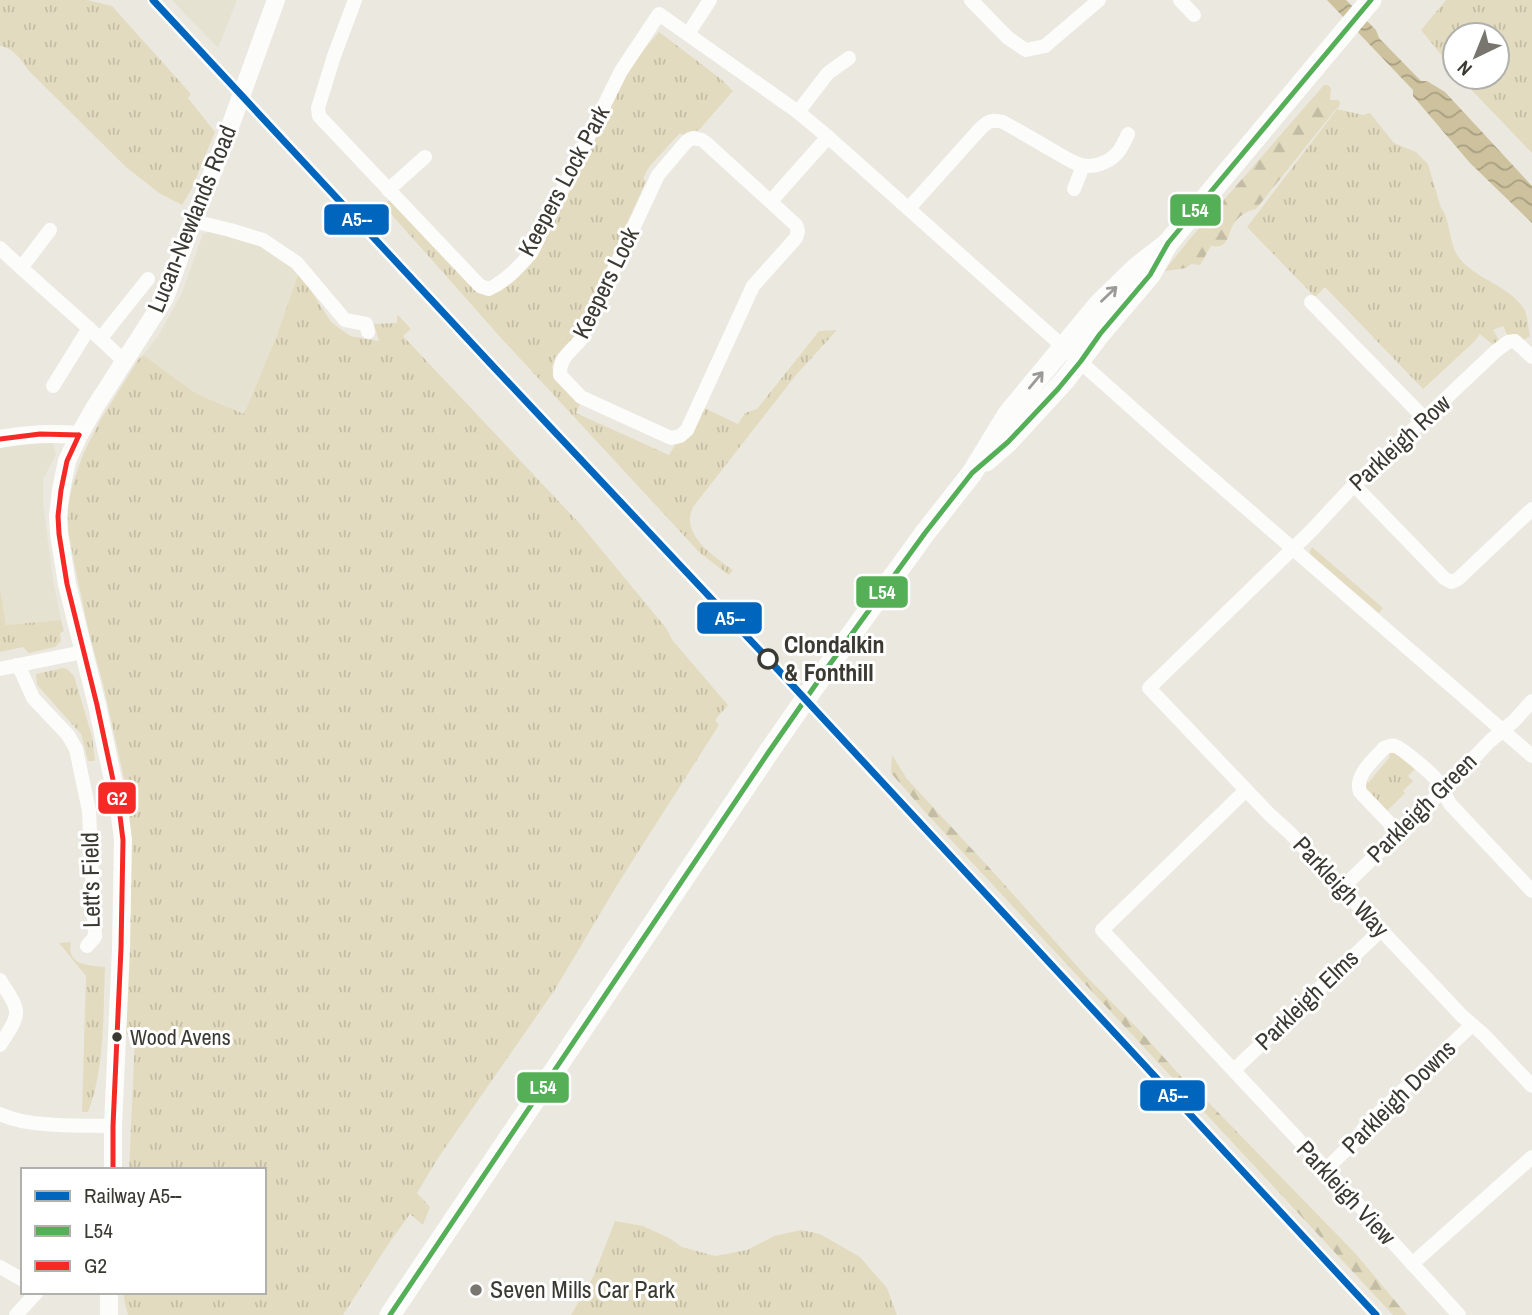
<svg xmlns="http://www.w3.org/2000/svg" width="1532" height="1315" font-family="'Archivo Narrow',sans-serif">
	<defs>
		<pattern id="grass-tufts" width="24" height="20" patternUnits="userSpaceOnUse" patternTransform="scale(1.75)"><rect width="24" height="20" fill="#e3dbbf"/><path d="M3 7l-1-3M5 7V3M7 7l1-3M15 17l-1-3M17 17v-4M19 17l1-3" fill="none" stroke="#c4bda5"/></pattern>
		<pattern id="forest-firs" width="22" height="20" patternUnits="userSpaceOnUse" patternTransform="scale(1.75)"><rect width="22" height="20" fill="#e3dbbf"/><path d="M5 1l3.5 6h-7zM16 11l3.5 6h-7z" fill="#c4bda5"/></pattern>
		<pattern id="water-waves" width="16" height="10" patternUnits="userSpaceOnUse" patternTransform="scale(1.75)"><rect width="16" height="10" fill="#cdc29d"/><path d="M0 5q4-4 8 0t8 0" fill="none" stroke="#a79f81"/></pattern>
	</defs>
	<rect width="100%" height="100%" fill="#ebe8e0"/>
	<g fill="#e6e2d1">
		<polygon points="172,0 237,0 218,48"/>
		<polygon points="211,231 224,233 269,249 299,272 277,335 244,414 197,394 143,355 158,336 181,295 203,234"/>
		<polygon points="53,442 56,455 43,479 43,503 53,580 61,620 6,625 0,588 0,448 17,443"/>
	</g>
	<g fill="url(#grass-tufts)">
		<path d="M0,0H87L112,6L191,94L188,98L215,132L191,190L182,205L159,193L126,167L29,71C21,60 14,48 0,46Z"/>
		<polygon points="1446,0 1532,0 1532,153 1459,77 1497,77 1497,35 1455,35 1455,72 1421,30"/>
		<path d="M659,32L721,79L733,91L699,130L687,132L683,135L680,133L649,167L643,178L646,181L576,336L555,357L552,368L558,381L580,404L576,413L669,455L675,445L685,441L704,408L738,424L745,413L757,409L819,331L837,330L796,375L693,507C692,510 690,514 690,518C689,541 717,558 733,570L729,575L700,553L501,338L384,206L389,200L476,290L512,279L538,255L629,67Z"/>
		<path d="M1337,109L1363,115L1370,113L1394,143L1416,152L1428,164L1441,208C1451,219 1448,244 1460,259C1477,280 1509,285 1524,309C1528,316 1528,328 1530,336L1524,340L1514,335L1508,336L1503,326L1493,330L1499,340L1493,345L1480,334L1474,342L1423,389L1325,287L1315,297L1247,227Z"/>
		<polygon points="299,272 331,322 350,336 379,341 374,324 397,323 397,314 411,329 403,336 581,525 666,628 673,641 728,705 715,720 719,725 619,882 554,991 438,1158 417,1193 430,1207 423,1225 410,1214 389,1243 343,1315 128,1315 124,1299 124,1292 264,1292 264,1170 129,1170 135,1037 125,1034 129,929 129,801 103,684 89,633 74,562 68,529 68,506 73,483 84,452 101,419 138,360 143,355 197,394 244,414 277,335"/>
		<polygon points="1312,547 1383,608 1379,613 1311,555 1310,551"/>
		<polygon points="0,588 6,625 61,620 64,631 60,633 61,641 55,647 29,653 23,647 0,652"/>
		<polygon points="63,668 67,669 74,676 92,736 95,761 88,761 81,734 37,685 36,674"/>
		<polygon points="1390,753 1395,753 1415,769 1408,776 1413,781 1403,791 1405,793 1387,811 1365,788 1364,783 1369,782 1389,758"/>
		<path d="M71,942C66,966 89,965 105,967C103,1012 105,1070 88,1112H82L86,976L59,943Z"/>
		<polygon points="615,1221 643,1226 669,1238 682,1247 715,1256 747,1250 774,1236 801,1230 820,1234 860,1257 887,1288 897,1315 571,1315 594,1275"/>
	</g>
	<g fill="url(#forest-firs)">
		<path d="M1324,85H1328L1331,88L1330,100H1338L1340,102L1339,107L1336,109L1256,209C1247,211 1238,216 1233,225C1227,236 1229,249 1211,246L1200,265L1191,264L1186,268L1165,271C1172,260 1181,251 1188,241Z"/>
		<polygon points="892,755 907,779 995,874 1084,974 1141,1032 1194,1091 1211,1105 1355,1253 1407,1315 1393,1315 926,813 891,773"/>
	</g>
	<polygon fill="url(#water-waves)" points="1327,0 1346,0 1376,30 1379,38 1421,81 1427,81 1445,92 1532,186 1532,223 1470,163 1413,96 1413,90"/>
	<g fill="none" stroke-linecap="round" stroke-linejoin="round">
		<g stroke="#fcfcfa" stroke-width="14">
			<path d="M355,0L334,56L318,108L319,116L480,286L489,289C506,281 519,267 531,253L621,71L659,14L798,112L828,137L1170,442L1532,756"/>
			<polyline points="971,0 1008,38 1026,50 1045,46 1099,0"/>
			<polyline points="1180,0 1194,15"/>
			<polyline points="688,34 710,0"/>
			<polyline points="798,112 828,73 849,58"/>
			<path d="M693,138L702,140L706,143L796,225L798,231L796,238L753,286L687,430L680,436L671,438L581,397L560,375C559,357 572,351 582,338L658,175L687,141Z"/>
			<polyline points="1074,189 1083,166"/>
			<polyline points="388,190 425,157"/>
			<polyline points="771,201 828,137"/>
			<path d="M909,208L980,129C988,121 992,119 1003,122C1019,131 1035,140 1050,149C1069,159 1083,173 1105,162C1118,156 1122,147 1128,134"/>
			<polyline points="193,221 230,230 263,240 297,263 345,320 366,324 368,332"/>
			<path d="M0,248C41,287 85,323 125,362"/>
			<polyline points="21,268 50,230"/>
			<polyline points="1311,302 1425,419"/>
			<polyline points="101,338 148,279"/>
			<polyline points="1532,357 1515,341 1508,342 1496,351 1354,485 1312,530 1149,688 1270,815 1289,832 1462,1016 1484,1035 1532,1086"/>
			<polyline points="53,386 89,328"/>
			<polyline points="1354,485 1444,578 1451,582 1458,579 1532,509"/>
			<polyline points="17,665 21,671 33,698 68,735 76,749 89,811 95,937 87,946"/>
			<polyline points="0,669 83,652"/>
			<polyline points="1246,790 1102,930 1326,1169 1459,1315"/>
			<path d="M1398,832L1360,792C1354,775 1374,760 1384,748C1389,746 1391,745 1395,746C1402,748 1431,773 1436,779C1443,787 1445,797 1451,805L1532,891"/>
			<polyline points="1342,888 1442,791 1490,741 1514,721 1532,701"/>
			<path d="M0,980C22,1014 21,1012 0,1045"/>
			<polyline points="1234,1070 1381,930"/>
			<path d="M0,1114C30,1128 80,1125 113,1126"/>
			<polyline points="1326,1169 1351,1145 1368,1123 1472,1025"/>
			<polyline points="1412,1264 1532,1157"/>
			<polyline points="0,1267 23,1280"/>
			<polyline points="16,1315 37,1292"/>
		</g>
		<g stroke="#fcfcfa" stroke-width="18">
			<path d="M0,439C26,434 53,433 79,435"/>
			<polyline points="113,1170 113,1126 121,948 123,840 119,808 97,705 67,584 59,534 58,516 61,490 67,461 79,435 95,407 165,298 189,231 223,146 276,0"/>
			<polyline points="109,1315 109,1292"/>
		</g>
		<g stroke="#fcfcfa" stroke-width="21">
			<polyline points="986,461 1008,442 1065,380 1100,334 1150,275 1168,243 1371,0"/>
			<polyline points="390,1315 768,753 830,664 925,533 972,473 1008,414 1099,304 1136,268 1168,243"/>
		</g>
		<defs>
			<polyline id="bus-1" points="390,1315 768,753 830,664 925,533 972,473 1008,442 1058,389 1081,361 1100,334 1150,275 1168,243 1371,0"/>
			<g id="bus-2">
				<polyline points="79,435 67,461 61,490 58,516 59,534 67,584 97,705 119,808 123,840 121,948 113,1126 113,1170"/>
				<polyline points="0,439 40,434 79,435"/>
			</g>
		</defs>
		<use href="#bus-1" stroke="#fff" stroke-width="10"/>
		<use href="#bus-2" stroke="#fff" stroke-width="10"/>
		<use href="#bus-1" stroke="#55af57" stroke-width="5"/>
		<use href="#bus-2" stroke="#f52a26" stroke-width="5"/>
		<defs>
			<polyline id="rail-1" points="153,0 490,363 768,659 1376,1315"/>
		</defs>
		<use href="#rail-1" stroke="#fff" stroke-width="12"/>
		<use href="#rail-1" stroke="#0065bd" stroke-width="7"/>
	</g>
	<defs><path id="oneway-shaft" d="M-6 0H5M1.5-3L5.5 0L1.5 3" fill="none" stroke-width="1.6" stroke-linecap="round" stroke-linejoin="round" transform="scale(1.75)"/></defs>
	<g stroke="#9b9a96">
		<use href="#oneway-shaft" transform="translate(1109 294) rotate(-44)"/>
		<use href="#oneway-shaft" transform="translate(1036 380) rotate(-50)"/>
	</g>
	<circle fill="#fff" stroke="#3a3932" stroke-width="3.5" cx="768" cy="659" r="9"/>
	<circle fill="#3a3932" stroke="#fff" stroke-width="2.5" cx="117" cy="1037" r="6"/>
	<circle fill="#78766f" stroke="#fff" stroke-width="2.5" cx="476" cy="1290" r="7"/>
	<g text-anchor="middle" stroke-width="6" stroke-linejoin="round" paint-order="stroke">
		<g font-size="22" fill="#3a3932" stroke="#fff" text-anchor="start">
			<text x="130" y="1045">Wood Avens</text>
		</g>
		<g font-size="24" fill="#3a3932" stroke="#fff">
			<text transform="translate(564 181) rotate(-62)" y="8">Keepers Lock Park</text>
			<text transform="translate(192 219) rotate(-68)" y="8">Lucan-Newlands Road</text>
			<text transform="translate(606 283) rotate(-64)" y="8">Keepers Lock</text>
			<text transform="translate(1400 443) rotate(-43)" y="8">Parkleigh Row</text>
			<text transform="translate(1422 808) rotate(-45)" y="8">Parkleigh Green</text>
			<text transform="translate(91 880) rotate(-91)" y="8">Lett's Field</text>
			<text transform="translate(1341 887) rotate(47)" y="8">Parkleigh Way</text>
			<text transform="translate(1307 1000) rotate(-44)" y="8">Parkleigh Elms</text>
			<text transform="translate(1399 1097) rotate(-45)" y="8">Parkleigh Downs</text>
			<text transform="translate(1346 1193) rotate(47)" y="8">Parkleigh View</text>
		</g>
		<g font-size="24" font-weight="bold" fill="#3a3932" stroke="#fff" text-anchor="start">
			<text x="784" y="653">Clondalkin<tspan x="784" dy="28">&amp; Fonthill</tspan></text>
		</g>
		<g font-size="24" fill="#3a3932" stroke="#fff" text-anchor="start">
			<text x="490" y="1298">Seven Mills Car Park</text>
		</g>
	</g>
	<g stroke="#fff" stroke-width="2.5">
		<rect x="1169" y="193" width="53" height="34" rx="7" fill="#55af57"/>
		<rect x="323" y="203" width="67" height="33" rx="7" fill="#0065bd"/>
		<rect x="855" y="575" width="54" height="34" rx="7" fill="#55af57"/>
		<rect x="696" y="601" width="67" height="34" rx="7" fill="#0065bd"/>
		<rect x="97" y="781" width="40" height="34" rx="7" fill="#f52a26"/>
		<rect x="516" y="1071" width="54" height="33" rx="7" fill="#55af57"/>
		<rect x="1139" y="1079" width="67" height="33" rx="7" fill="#0065bd"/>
	</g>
	<g font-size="19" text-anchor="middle" font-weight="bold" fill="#fff">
		<text x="1195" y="217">L54</text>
		<text x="357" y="226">A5--</text>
		<text x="882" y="599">L54</text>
		<text x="730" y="625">A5--</text>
		<text x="117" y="805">G2</text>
		<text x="543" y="1094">L54</text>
		<text x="1173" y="1102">A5--</text>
	</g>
	<rect x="21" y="1168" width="245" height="126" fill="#ffffff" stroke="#b0b0ad" stroke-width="2"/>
	<rect x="35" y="1191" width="35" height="10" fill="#0065bd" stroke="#b0b0ad" stroke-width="2"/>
	<text x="84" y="1203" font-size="21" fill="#3a3932">Railway A5--</text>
	<rect x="35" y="1226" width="35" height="10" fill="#55af57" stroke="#b0b0ad" stroke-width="2"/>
	<text x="84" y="1238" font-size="21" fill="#3a3932">L54</text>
	<rect x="35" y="1261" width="35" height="10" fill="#f52a26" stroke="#b0b0ad" stroke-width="2"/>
	<text x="84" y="1273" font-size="21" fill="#3a3932">G2</text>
	<g transform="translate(1476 56) rotate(223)"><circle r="33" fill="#ffffff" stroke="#b0b0ad" stroke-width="2"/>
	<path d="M0-5L12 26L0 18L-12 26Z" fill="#78766f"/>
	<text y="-10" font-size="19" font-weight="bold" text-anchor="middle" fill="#3a3932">N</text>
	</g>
</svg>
